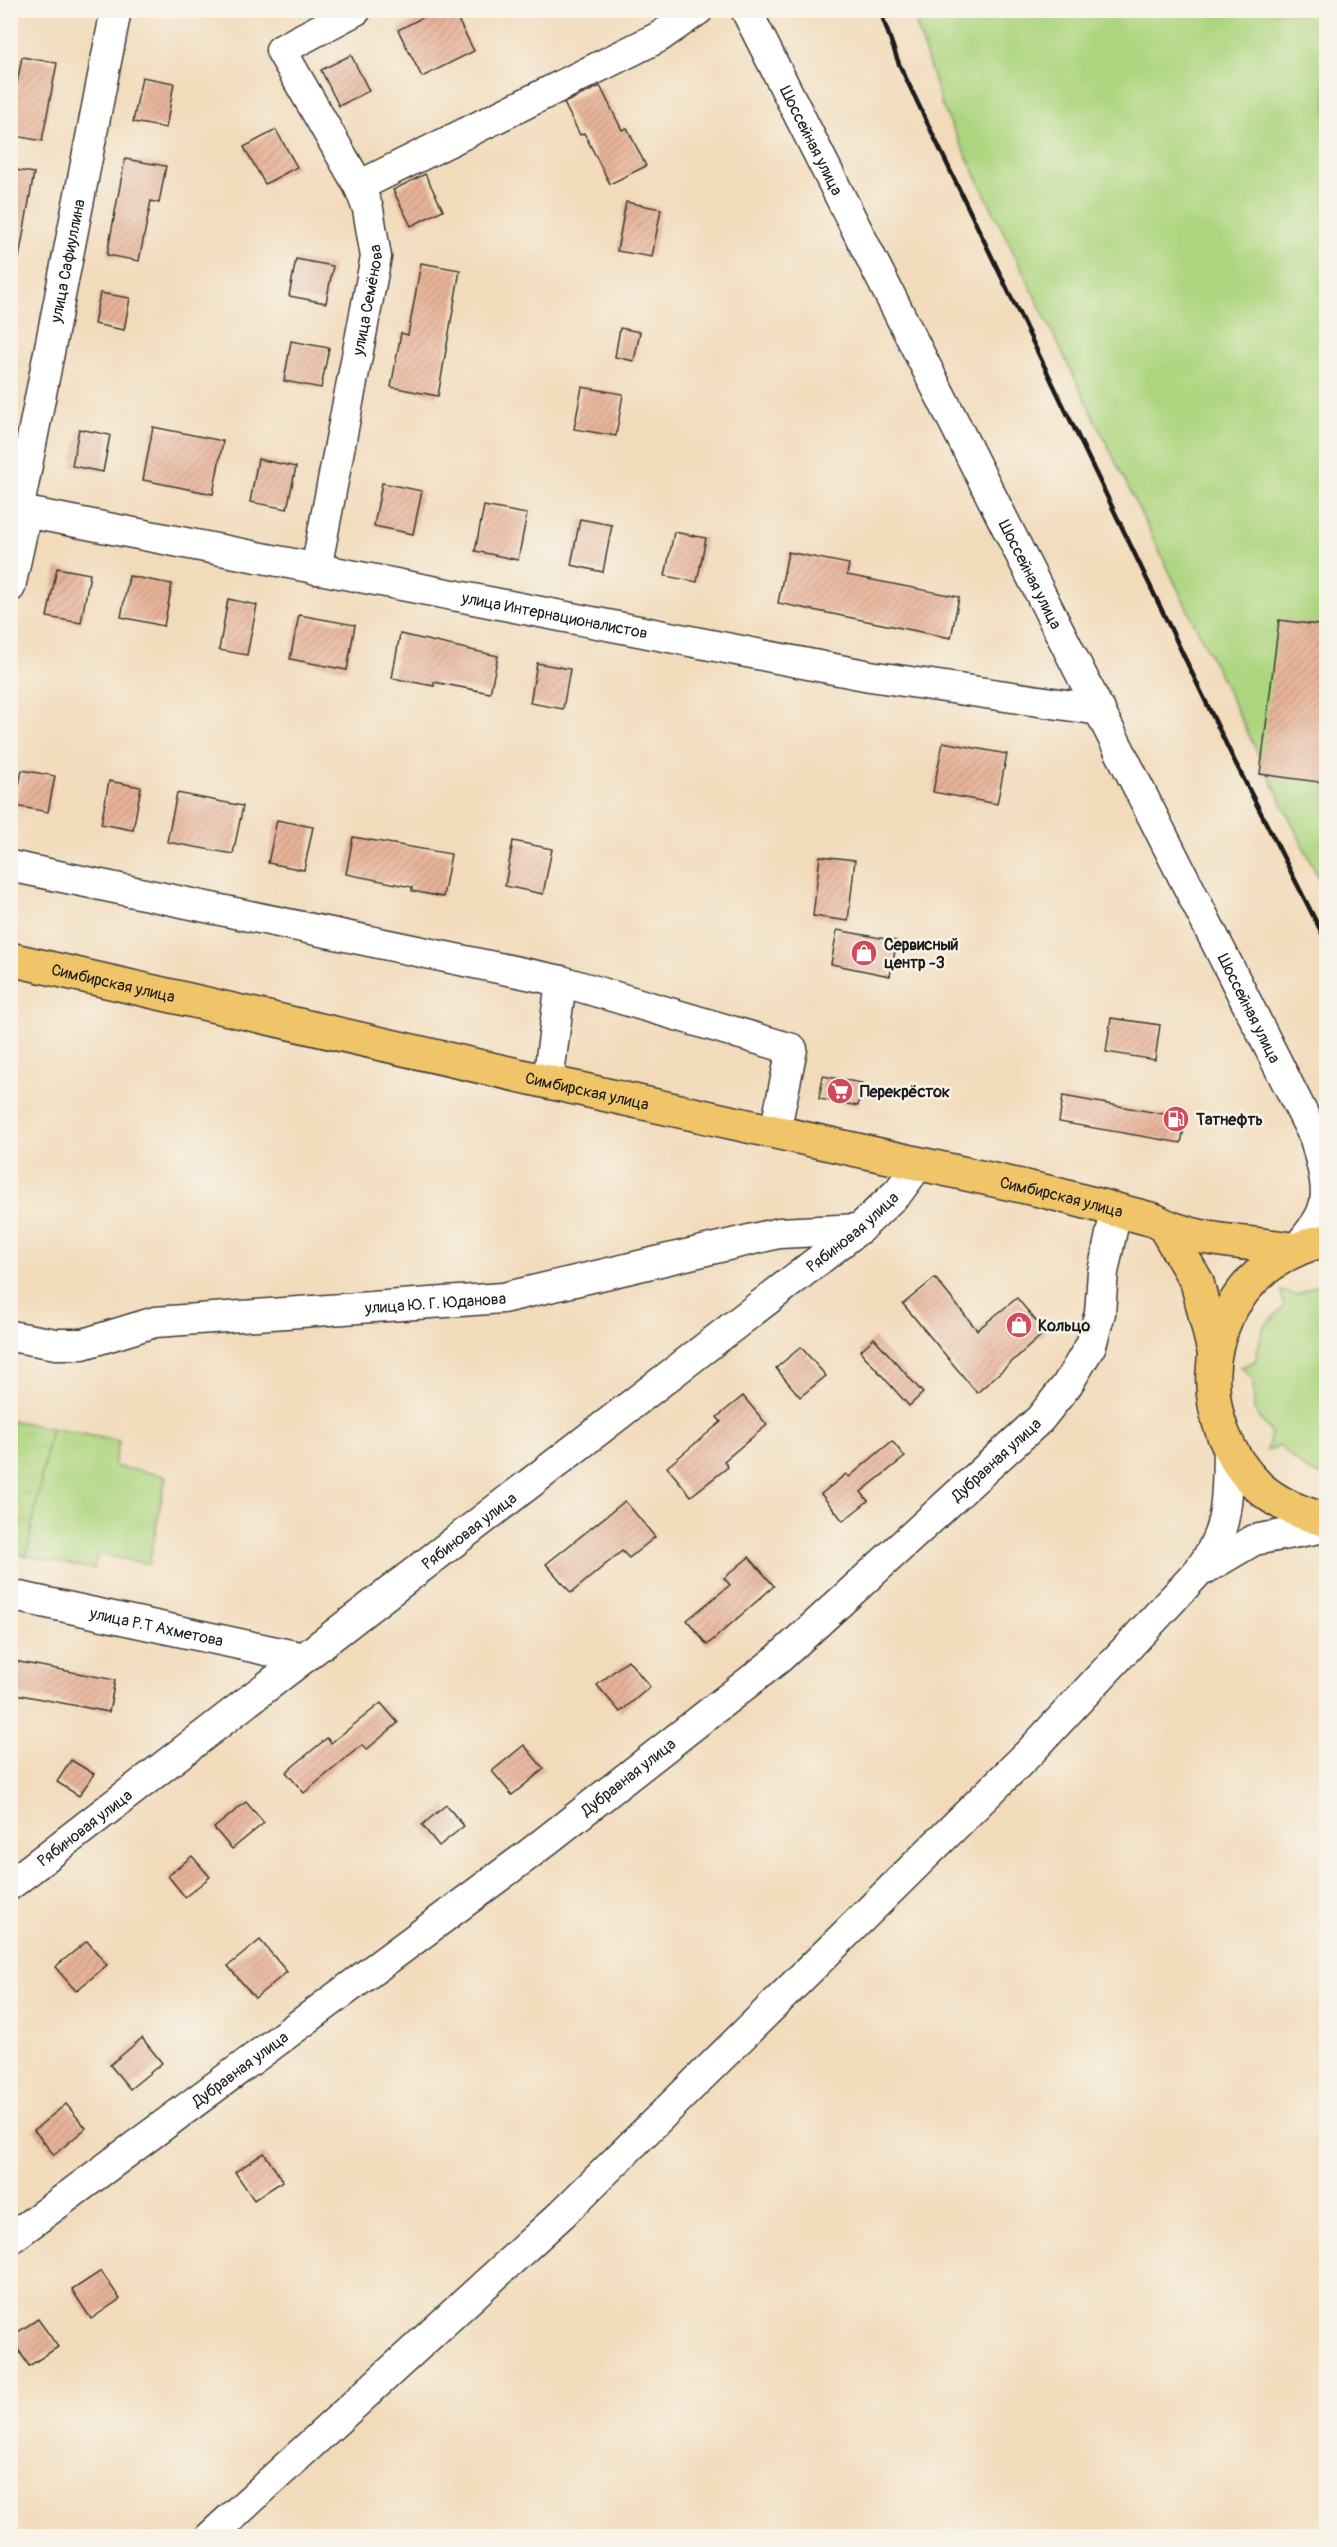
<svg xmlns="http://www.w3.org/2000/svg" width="1337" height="2547" font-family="Pangolin,sans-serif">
	<defs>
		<pattern id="park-tufts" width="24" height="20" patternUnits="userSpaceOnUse" patternTransform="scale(1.5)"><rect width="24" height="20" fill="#add57f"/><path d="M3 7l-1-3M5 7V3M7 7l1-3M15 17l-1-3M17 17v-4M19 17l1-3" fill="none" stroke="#94b66d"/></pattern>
		<pattern id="building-hatch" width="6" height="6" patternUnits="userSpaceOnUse" patternTransform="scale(1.5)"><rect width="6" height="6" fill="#e7b298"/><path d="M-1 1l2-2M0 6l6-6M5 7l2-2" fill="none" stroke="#c69882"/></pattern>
	</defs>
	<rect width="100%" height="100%" fill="#f7f3e8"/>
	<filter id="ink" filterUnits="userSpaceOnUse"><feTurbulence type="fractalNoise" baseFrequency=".0167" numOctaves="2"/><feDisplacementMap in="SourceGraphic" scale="12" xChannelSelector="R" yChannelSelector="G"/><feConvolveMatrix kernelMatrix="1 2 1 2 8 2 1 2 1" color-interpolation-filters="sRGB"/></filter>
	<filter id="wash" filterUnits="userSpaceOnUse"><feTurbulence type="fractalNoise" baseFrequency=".008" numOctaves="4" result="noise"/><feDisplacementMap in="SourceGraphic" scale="24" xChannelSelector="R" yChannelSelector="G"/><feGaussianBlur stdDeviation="1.35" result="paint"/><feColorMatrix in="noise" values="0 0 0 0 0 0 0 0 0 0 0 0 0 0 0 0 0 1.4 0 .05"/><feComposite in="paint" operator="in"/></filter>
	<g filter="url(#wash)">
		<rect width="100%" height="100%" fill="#f2dbbb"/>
		<g fill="#add57f" stroke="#64784e" stroke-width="1.5">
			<polygon points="912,11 1326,11 1326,893 942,106"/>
			<polygon points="1326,1280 1326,1476 1309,1472 1279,1446 1267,1451 1271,1433 1254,1410 1253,1379 1241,1367 1255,1361 1263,1328 1284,1306 1281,1291 1297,1295"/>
			<polygon points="51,1428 119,1441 114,1466 166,1476 149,1564 98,1554 94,1569 26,1556"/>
		</g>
		<polygon fill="url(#park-tufts)" stroke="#64784e" stroke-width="1.5" points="11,1420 51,1428 26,1556 11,1553"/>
		<g id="blocks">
			<g fill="url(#building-hatch)">
				<polygon points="437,10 453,10 474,51 422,77 398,30"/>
				<polygon points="351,55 369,91 339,106 321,70"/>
				<polygon points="22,57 57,63 42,141 10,135 10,119"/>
				<polygon points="142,77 174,83 166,128 133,122"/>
				<polygon points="600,86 622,130 627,128 646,166 610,184 584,133 580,135 564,103"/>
				<polygon points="276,130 297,167 265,184 244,147"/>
				<polygon points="125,159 166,166 159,203 151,201 139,261 107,255"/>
				<polygon points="10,169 34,173 19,258 10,257"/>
				<polygon points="425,174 443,210 411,226 393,190"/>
				<polygon points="626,202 661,209 652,257 617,251"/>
				<polygon points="296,259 333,266 326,303 289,296"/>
				<polygon points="421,263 460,270 438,396 391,387 401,333 408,335"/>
				<polygon points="100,293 130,298 124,330 94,324"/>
				<polygon points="620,328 640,332 634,361 615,357"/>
				<polygon points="291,341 329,348 321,388 284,381"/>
				<polygon points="582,387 623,394 616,436 574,429"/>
				<polygon points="153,427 223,441 213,494 143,480"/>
				<polygon points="79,429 110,435 103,472 72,466"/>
				<polygon points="258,459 296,467 287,509 250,502"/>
				<polygon points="382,483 422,491 413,534 374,526"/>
				<polygon points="484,506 527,514 518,560 475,551"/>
				<polygon points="580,519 612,525 603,572 571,565"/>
				<polygon points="674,532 706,538 697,582 665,576"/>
				<polygon points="788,552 849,564 847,575 959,597 951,638 778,603"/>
				<polygon points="57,568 90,574 81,623 47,617"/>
				<polygon points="129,576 172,584 164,626 121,617"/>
				<polygon points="228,599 257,605 247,655 219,650"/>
				<polygon points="299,615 355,625 347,670 290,659"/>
				<polygon points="1279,620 1326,626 1326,783 1260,774"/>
				<polygon points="400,634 498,656 490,693 434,682 434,686 392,678"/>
				<polygon points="537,663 570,669 563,709 530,703"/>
				<polygon points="943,742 1007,754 997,804 933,792"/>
				<polygon points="22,770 55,776 48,812 15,806"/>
				<polygon points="109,781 141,787 133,830 101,824"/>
				<polygon points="177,793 243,806 233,854 167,842"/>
				<polygon points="277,820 313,827 304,870 268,863"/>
				<polygon points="353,837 451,854 443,897 412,891 412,887 346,874"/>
				<polygon points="513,841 552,849 543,894 505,886"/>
				<polygon points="820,856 855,860 848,921 813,916"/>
				<polygon points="837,930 897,941 890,976 831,964"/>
				<polygon points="1111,1018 1160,1025 1155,1060 1106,1052"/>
				<polygon points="823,1076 862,1083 858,1106 819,1099"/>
				<polygon points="1063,1096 1186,1118 1181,1143 1059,1122"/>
				<polygon points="935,1278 977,1330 1017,1298 1045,1332 977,1393 903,1304"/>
				<polygon points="874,1338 923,1393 909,1406 860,1351"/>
				<polygon points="801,1347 826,1376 800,1397 776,1368"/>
				<polygon points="743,1396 767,1425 724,1461 728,1467 691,1496 667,1467 721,1422 717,1417"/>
				<polygon points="892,1441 905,1457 861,1492 868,1501 843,1521 821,1494 846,1474 849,1477"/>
				<polygon points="625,1501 655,1537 629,1558 622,1551 571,1593 546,1564"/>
				<polygon points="749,1557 774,1586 707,1645 687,1620 730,1585 724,1578"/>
				<polygon points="628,1660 650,1687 620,1712 597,1685"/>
				<polygon points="14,1661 115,1680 109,1712 10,1693"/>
				<polygon points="381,1703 398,1723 366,1750 362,1745 304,1793 286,1772 327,1738 331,1743"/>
				<polygon points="524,1745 544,1769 512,1795 492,1771"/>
				<polygon points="71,1760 94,1774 79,1796 57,1782"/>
				<polygon points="246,1802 264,1823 232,1849 214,1828"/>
				<polygon points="446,1805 464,1826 439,1846 422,1825"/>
				<polygon points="192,1856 210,1877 185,1897 168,1876"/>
				<polygon points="260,1940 287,1972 255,1998 228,1966"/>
				<polygon points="87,1941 107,1965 76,1991 55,1967"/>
				<polygon points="142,2038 162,2063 130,2089 110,2065"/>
				<polygon points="66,2104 86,2128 54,2155 34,2130"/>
				<polygon points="264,2153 283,2181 254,2200 235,2172"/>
				<polygon points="101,2271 120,2299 91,2319 72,2290"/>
				<polygon points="38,2319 58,2347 29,2366 10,2337"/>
			</g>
		</g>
	</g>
	<g filter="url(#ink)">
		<use href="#blocks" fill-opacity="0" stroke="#3c3934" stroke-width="1.5"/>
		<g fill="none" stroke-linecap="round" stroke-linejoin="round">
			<defs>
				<g id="minor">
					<path id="s1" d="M746,10L1315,1138L1326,1155"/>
					<polyline points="359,186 659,37 698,10"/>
					<path id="s2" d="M10,509L870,676L1100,710"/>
					<path id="s3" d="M18,511L116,10"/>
					<path id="s4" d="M316,569L376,257L368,209L359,186L281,50L356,10"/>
					<polyline points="10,587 26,513"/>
					<polyline points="10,866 561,981 792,1049 775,1132"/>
					<polyline points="548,1082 561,981"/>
					<path d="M1296,1250C1305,1237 1318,1225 1323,1210C1331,1188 1320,1160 1315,1138"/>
					<path id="s5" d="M10,1336L56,1344H83L155,1322L503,1298L779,1233L859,1229"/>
					<polyline points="1203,1570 1254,1540 1326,1527"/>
					<path id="s6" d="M10,1595L304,1658"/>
					<path id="s7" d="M10,1885L859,1229L899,1191L919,1164"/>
					<path id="s8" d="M10,2239L528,1855L778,1659L1040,1419L1067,1385L1091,1345L1100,1313L1103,1272L1116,1211"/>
					<path d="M211,2536L562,2214L1031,1751L1197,1573C1230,1531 1227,1499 1228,1448"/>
				</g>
				<g id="major">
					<path id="s9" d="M10,959L548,1082L1048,1192L1154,1220C1195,1243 1250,1241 1296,1250"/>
					<polyline points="1164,1226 1197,1282 1214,1351"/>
					<path d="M1326,1241C1304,1244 1283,1255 1265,1269C1197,1324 1196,1426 1258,1486C1277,1504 1302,1513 1326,1520"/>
				</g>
			</defs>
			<use href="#minor" stroke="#3c3934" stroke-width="33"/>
			<use href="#major" stroke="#3c3934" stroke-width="36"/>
			<use href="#minor" stroke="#fff" stroke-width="30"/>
			<use href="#major" stroke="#f0c469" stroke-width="33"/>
			<polyline stroke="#1c1c1c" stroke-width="4.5" points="880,10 899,64 1231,754 1326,941"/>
		</g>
	</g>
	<defs>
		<symbol id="shop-disc" viewBox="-11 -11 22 22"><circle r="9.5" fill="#d1495b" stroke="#f7f3e8"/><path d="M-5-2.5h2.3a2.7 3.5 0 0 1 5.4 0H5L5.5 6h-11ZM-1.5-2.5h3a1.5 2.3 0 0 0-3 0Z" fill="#fff"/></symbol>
		<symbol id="supermarket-disc" viewBox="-11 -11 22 22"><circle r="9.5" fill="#d1495b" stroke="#f7f3e8"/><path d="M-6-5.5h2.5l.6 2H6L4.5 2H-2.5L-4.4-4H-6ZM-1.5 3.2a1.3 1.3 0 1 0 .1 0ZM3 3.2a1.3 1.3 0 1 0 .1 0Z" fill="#fff"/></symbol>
		<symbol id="fuel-disc" viewBox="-11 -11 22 22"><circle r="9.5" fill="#d1495b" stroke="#f7f3e8"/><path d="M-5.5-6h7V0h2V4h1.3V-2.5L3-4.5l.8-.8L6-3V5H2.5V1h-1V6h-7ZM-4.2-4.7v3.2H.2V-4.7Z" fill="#fff"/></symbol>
	</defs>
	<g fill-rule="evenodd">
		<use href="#shop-disc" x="849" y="938" width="30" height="30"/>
		<use href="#supermarket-disc" x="825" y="1076" width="30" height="30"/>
		<use href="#fuel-disc" x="1161" y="1104" width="30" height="30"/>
		<use href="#shop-disc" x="1004" y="1310" width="30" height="30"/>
	</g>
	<g text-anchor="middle" stroke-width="5" stroke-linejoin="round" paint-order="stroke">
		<g font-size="16" fill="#1c1c1c" stroke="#f7f3e8">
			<text dy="6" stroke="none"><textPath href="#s1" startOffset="146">Шоссейная улица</textPath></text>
			<text dy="6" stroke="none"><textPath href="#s3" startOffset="255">улица Сафиуллина</textPath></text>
			<text dy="6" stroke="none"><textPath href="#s4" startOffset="274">улица Семёнова</textPath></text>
			<text dy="6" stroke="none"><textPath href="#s1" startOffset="632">Шоссейная улица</textPath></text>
			<text dy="6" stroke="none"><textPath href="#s2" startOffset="555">улица Интернационалистов</textPath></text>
			<text dy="6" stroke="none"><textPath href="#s9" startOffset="106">Симбирская улица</textPath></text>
			<text dy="6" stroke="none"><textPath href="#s1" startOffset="1118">Шоссейная улица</textPath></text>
			<text dy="6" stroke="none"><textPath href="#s9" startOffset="592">Симбирская улица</textPath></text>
			<text dy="6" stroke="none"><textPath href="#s9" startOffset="1078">Симбирская улица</textPath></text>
			<text dy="6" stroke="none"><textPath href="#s7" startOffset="1066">Рябиновая улица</textPath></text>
			<text dy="6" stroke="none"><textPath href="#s5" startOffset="430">улица Ю. Г. Юданова</textPath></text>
			<text dy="6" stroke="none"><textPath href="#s8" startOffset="1258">Дубравная улица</textPath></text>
			<text dy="6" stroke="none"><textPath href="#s7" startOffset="580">Рябиновая улица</textPath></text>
			<text dy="6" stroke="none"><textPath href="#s6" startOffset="150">улица Р.Т Ахметова</textPath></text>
			<text dy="6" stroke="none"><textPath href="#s8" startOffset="772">Дубравная улица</textPath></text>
			<text dy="6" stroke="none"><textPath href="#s7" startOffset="94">Рябиновая улица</textPath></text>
			<text dy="6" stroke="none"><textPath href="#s8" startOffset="286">Дубравная улица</textPath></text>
		</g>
		<g font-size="16" font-weight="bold" fill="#1c1c1c" stroke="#f7f3e8" text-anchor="start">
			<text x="884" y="950">Сервисный<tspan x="884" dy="18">центр -3</tspan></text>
			<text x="860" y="1097">Перекрёсток</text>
			<text x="1196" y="1125">Татнефть</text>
			<text x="1038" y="1331">Кольцо</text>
		</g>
	</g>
	<rect width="1337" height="2547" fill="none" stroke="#f7f3e8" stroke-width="36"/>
</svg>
